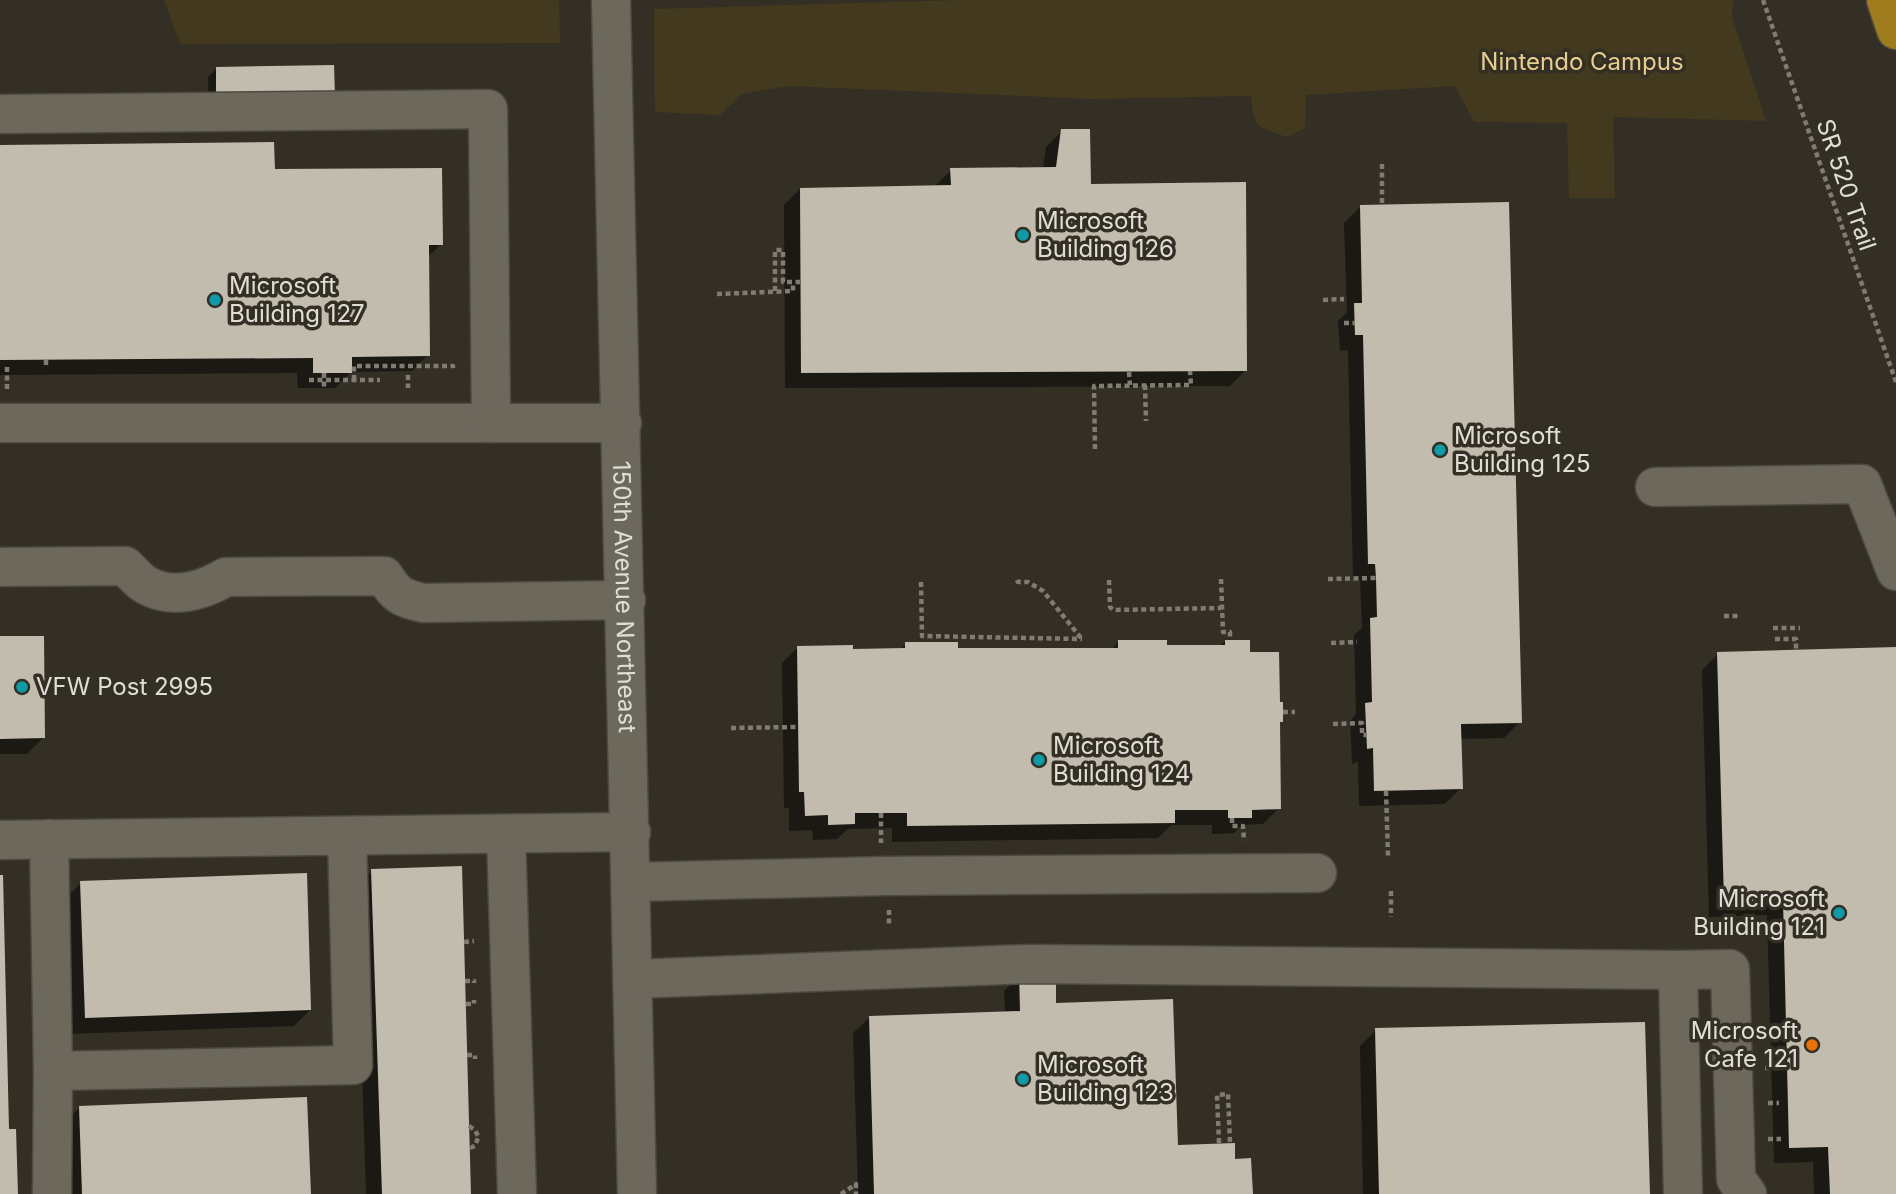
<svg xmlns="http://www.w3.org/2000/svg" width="1896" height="1194" font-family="Inter,sans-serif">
	<rect width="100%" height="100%" fill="#342f24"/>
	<g fill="#43391e">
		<polygon points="164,0 559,0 560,43 180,44"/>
		<path d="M960,0H1733L1732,17L1766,121L1613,117L1615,198H1569L1567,123L1474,122L1455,86L1306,95L1305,128L1288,137C1257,127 1254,129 1251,96L1092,99L787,86L742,94L720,115L655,112L654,9Z"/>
	</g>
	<g fill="#0007">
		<polygon points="333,67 209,105 208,77 216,69"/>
		<polygon points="1062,131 1089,186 1246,370 1230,386 785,388 784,205 800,189 935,186 951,170 1043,169 1046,147"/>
		<polygon points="0,147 273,171 441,244 427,258 428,355 412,371 351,372 335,388 298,388 297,373 0,375"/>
		<polygon points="1360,207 1520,722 1504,738 1460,739 1461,788 1445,804 1359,806 1358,762 1352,764 1350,721 1356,714 1354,635 1362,628 1360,580 1353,579 1348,350 1340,351 1338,321 1347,312 1344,223"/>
		<polygon points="0,638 43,738 27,754 0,754"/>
		<polygon points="1119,641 1165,646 1220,646 1225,641 1249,653 1278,703 1281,721 1278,725 1279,808 1263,824 1242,825 1234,833 1215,834 1212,834 1212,825 1171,825 1158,838 892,842 892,828 848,829 837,839 813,840 812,830 789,831 789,808 784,808 782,663 798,647 852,651 900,650 906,644 956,650 1111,650"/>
		<polygon points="1896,649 1896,1194 1814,1194 1813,1162 1774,1163 1767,915 1709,917 1702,670 1718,654"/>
		<polygon points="372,871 470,1194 366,1194 356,887"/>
		<polygon points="81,883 310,1010 294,1026 69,1034 65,899"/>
		<polygon points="1020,975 1055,1004 1176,1146 1234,1160 1251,1194 858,1194 853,1033 870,1017 1005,1014 1004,991"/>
		<polygon points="1376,1030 1648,1194 1363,1194 1360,1046"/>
		<polygon points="80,1107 309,1194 66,1194 64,1123"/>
	</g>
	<g fill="#c2bcaf">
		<polygon points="334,65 335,96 216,98 216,67"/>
		<polygon points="1061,129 1090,129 1091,184 1246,182 1247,371 801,373 800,188 951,185 950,168 1056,167"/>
		<polygon points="274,142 275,169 442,168 443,245 429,245 430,356 352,357 352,373 313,373 313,358 0,360 0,145"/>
		<polygon points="1509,202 1522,723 1461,724 1463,789 1374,791 1373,748 1367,749 1365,703 1372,702 1370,618 1377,617 1376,578 1375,564 1368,564 1363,335 1355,335 1354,303 1362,303 1360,205"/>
		<polygon points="0,636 44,636 45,738 0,739"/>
		<polygon points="1118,640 1167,640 1167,645 1225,645 1225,640 1250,640 1250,652 1279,652 1280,702 1283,702 1283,722 1280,722 1281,809 1252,810 1252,818 1228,818 1228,810 1175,810 1175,823 907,826 907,813 855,813 855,824 828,825 828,815 805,816 804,792 799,792 797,646 853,645 853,649 905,648 905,642 958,642 958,648 1118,648"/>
		<polygon points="1896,647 1896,1194 1830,1194 1828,1147 1789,1148 1783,900 1724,902 1717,652"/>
		<polygon points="462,866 471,1194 382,1194 371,869"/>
		<polygon points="307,873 311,1010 85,1018 80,881"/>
		<polygon points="0,875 3,875 9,1129 16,1129 18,1194 0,1194"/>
		<polygon points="1056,972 1056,1003 1173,999 1178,1145 1235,1143 1235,1159 1251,1158 1253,1194 874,1194 869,1016 1020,1011 1019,973"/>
		<polygon points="1645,1022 1650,1194 1379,1194 1375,1028"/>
		<polygon points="307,1097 311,1194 82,1194 79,1106"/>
	</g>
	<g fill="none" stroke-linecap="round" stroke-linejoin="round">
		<defs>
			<g id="minor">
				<path id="s1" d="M611,0L637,1194"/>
				<polyline points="0,114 488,109 491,423 0,423"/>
				<polyline points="491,423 622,423"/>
				<polyline points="1655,487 1862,484 1896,571"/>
				<path d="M0,567L125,566C132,572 138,581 146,585C172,600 202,591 226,577L384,576C396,595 401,598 423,603L626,600"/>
				<polyline points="506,834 517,1194"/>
				<polyline points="49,839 53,1071"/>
				<polyline points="0,840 631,832"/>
				<polyline points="632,882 884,876 1317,873"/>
				<polyline points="1678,970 1683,1194"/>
				<polyline points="633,979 1028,964 1678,970 1730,969 1736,1179 1747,1194"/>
				<polyline points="52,1194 53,1071 353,1065 347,836"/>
			</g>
			<polyline id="highway" points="1886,0 1896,30"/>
		</defs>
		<use href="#minor" stroke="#4e4a41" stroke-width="41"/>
		<use href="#highway" stroke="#4e4a41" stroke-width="41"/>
		<g stroke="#807c73" stroke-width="4.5" stroke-dasharray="5 3.5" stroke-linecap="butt">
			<polyline points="1763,0 1896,382"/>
			<polyline points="1382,164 1382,205"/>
			<polyline points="775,291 775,250 783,250 783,282 800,282"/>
			<polyline points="717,294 793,291 793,282"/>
			<polyline points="1323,300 1344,299"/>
			<polyline points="1344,323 1355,323"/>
			<polyline points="46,360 46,366"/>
			<polyline points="1129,372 1130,385"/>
			<polyline points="324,373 324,390"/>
			<polyline points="408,375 408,388"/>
			<polyline points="309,380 380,380"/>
			<polyline points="354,380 354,366 453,366 453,368"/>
			<polyline points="1145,385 1146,421"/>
			<polyline points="7,389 7,366"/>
			<polyline points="1095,449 1094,386 1191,385 1190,371"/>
			<polyline points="1221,579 1223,632 1230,632 1230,640"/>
			<polyline points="1328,579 1376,578"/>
			<polyline points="1017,580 1018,582 1028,582 1043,591 1081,638"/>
			<polyline points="1109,580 1110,607 1113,610 1221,608"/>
			<polyline points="921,582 922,636 1082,639"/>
			<polyline points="1724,616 1739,616"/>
			<polyline points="1773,628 1800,628"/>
			<polyline points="1775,639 1796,639 1796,650"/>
			<polyline points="1331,643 1357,642"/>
			<polyline points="1283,712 1295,712"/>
			<polyline points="1333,724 1362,723 1362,735 1367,735"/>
			<polyline points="731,728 798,727"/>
			<polyline points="1386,791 1388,856"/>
			<polyline points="881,813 881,843"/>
			<polyline points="1232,818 1232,826 1243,826 1244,841"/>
			<polyline points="1391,891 1391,917"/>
			<polyline points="889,910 889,925"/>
			<polyline points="1780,924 1783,924"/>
			<polyline points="464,942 474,941"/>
			<polyline points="465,981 474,981 474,983"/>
			<polyline points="466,1004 474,1004 474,1000"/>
			<polyline points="467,1055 475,1055 475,1059"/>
			<polyline points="1765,1068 1779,1068"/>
			<polyline points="1768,1103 1779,1103"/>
			<polyline points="469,1126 475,1130 478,1136"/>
			<polyline points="1768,1139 1781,1139"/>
			<polyline points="1219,1143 1217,1095 1228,1094 1230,1143"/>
			<polyline points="470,1148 475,1146 478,1138"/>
			<polyline points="841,1194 856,1184 856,1194"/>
		</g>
		<use href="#minor" stroke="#6d685c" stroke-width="38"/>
		<use href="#highway" stroke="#9f7c1e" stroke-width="38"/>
	</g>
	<g fill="#0f9aa8" stroke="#342f24" stroke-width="2.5">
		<circle cx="1023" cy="235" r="7"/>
		<circle cx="215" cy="300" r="7"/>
		<circle cx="1440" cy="450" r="7"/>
		<circle cx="22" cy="687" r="7"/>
		<circle cx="1039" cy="760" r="7"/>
		<circle cx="1839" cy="913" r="7"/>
		<circle cx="1023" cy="1079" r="7"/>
	</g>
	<circle fill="#e8710a" stroke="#342f24" stroke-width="2.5" cx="1812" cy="1045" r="7"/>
	<g text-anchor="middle" stroke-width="7" stroke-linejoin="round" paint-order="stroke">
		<g font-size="24" fill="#e7cd8e" stroke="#342f24">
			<text x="1582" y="70">Nintendo Campus</text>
		</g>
		<g font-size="24" fill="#e0ddd6" stroke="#342f24">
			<text transform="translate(1846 185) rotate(71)" y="8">SR 520 Trail</text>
			<text dy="8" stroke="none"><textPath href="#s1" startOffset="597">150th Avenue Northeast</textPath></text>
		</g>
		<g font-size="24" fill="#e0ddd6" stroke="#342f24" text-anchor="start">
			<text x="1037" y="229">Microsoft<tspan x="1037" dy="28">Building 126</tspan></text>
			<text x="229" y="294">Microsoft<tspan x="229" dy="28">Building 127</tspan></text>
			<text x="1454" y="444">Microsoft<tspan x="1454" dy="28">Building 125</tspan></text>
			<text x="36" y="695">VFW Post 2995</text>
			<text x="1053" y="754">Microsoft<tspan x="1053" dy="28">Building 124</tspan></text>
			<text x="1825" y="907" text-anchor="end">Microsoft<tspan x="1825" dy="28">Building 121</tspan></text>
			<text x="1798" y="1039" text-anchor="end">Microsoft<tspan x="1798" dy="28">Cafe 121</tspan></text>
			<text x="1037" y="1073">Microsoft<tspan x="1037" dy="28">Building 123</tspan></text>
		</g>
	</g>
</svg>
